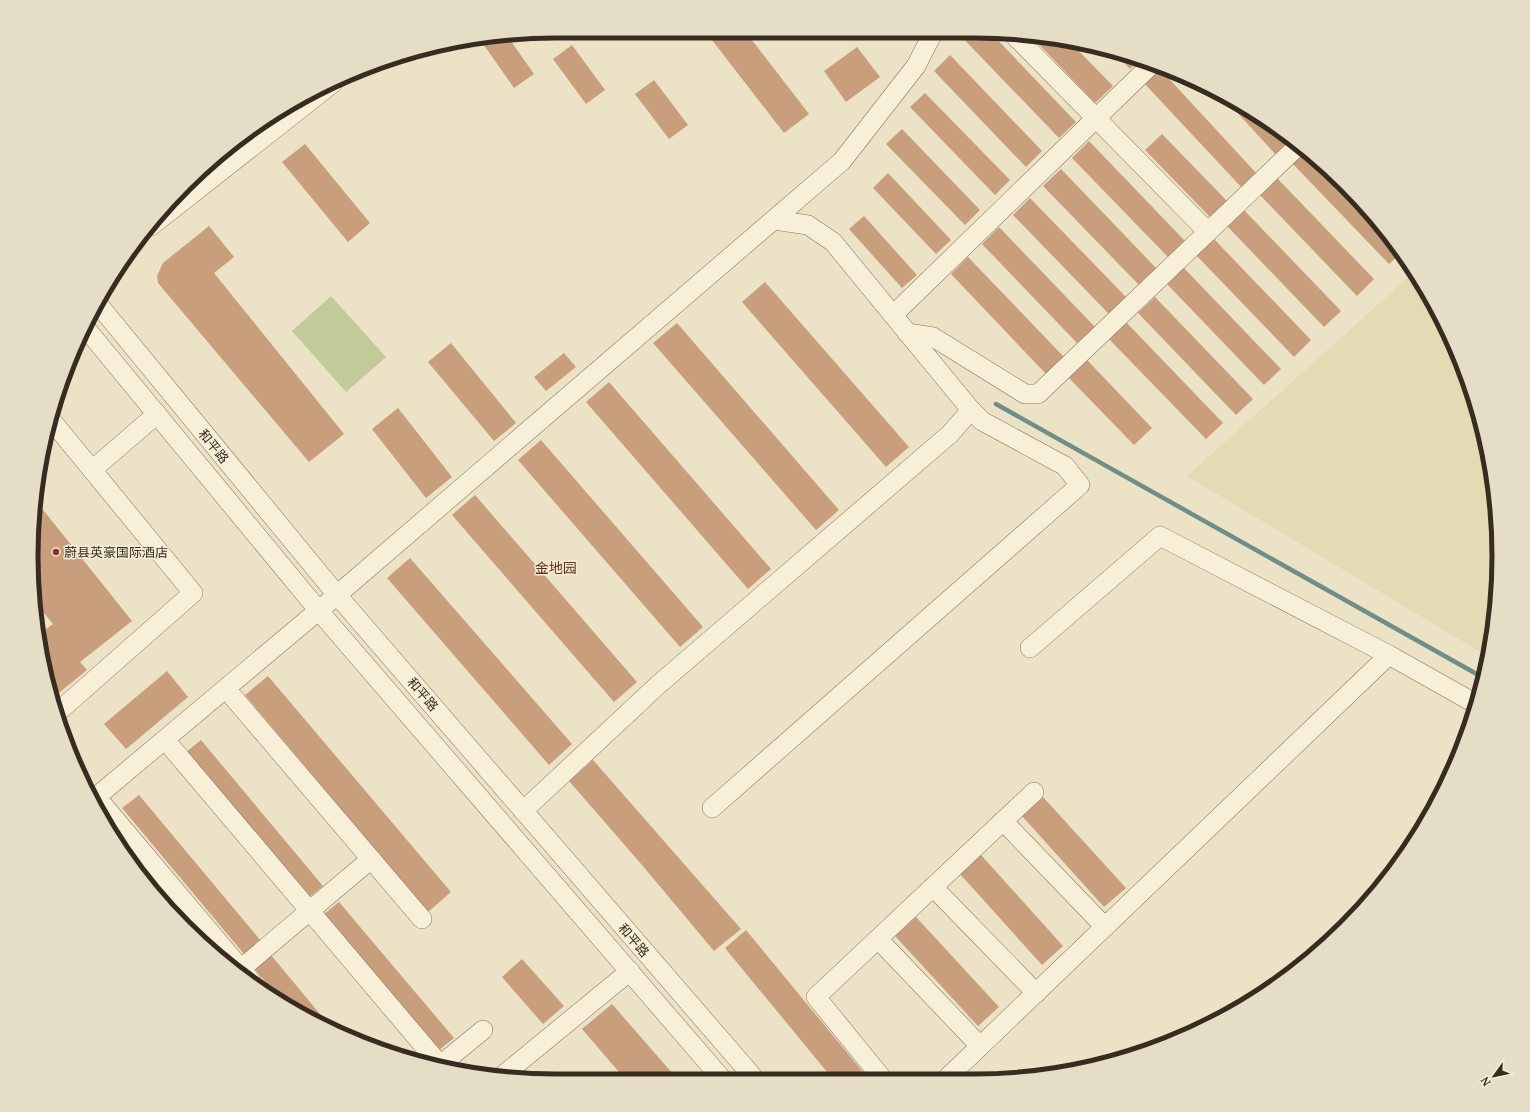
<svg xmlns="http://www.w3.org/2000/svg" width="1530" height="1112" font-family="'PT Serif','Noto Sans SC',serif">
	<rect width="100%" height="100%" fill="#ece2c5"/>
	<polygon fill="#e2dbb3" points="1413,273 1445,324 1481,420 1498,521 1495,624 1487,656 1187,476"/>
	<polygon fill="#c3ca9a" points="331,296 386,357 346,392 292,331"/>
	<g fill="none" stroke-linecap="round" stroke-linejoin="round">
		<polyline stroke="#6e8e87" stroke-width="4.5" points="996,404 1482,677"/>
	</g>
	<g fill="#c99e7d">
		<polygon points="705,31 745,31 809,114 784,133"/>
		<polygon points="956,31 974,31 991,33 1076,122 1059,138"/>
		<polygon points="508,37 534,74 514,88 481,41"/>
		<polygon points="1034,39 1072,44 1113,86 1095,103"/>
		<polygon points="572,45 605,90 586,104 553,59"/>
		<polygon points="857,47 880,77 846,102 824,71"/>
		<polygon points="1112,50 1140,59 1130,69"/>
		<polygon points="950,55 1042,151 1026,167 934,71"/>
		<polygon points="1160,69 1258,175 1243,189 1144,83"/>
		<polygon points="654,80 688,125 669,139 635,94"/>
		<polygon points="925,93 1010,180 995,195 910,107"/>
		<polygon points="1222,96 1265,119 1293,141 1277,156"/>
		<polygon points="902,129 980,210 965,225 886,144"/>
		<polygon points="1162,134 1227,201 1210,217 1145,150"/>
		<polygon points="1089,141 1185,241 1168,257 1072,158"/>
		<polygon points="305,144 370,223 348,242 282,162"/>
		<polygon points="1304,149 1320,161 1390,236 1401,253 1389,264 1291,162"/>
		<polygon points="1061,169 1157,269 1140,286 1043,186"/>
		<polygon points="888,173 951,240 936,254 873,188"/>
		<polygon points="1276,177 1374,279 1357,296 1259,194"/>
		<polygon points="1030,198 1126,297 1109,314 1013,215"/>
		<polygon points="1243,209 1341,311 1324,327 1226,225"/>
		<polygon points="864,216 917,275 902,288 849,229"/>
		<polygon points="209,226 234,257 214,273 344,434 309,462 158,283 157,276 163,263"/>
		<polygon points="999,227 1095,327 1078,344 982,244"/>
		<polygon points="1213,238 1311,340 1294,357 1196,255"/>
		<polygon points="968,257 1064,357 1046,374 951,274"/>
		<polygon points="1183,267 1281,369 1264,385 1166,283"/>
		<polygon points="765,282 909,447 886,467 742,302"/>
		<polygon points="1155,297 1253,399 1236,415 1138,313"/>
		<polygon points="1125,321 1223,423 1206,439 1108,338"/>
		<polygon points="677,323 839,510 816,530 653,343"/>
		<polygon points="451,343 516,423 494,441 428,362"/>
		<polygon points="564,353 576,367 546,391 534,377"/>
		<polygon points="1087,360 1152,428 1134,445 1069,378"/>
		<polygon points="609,382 771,569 748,589 586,402"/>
		<polygon points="398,408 452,477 426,498 372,429"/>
		<polygon points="541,440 703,627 680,647 518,460"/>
		<polygon points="475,495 637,682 614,702 452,515"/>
		<polygon points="36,501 132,621 80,662 87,670 55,696 38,635 53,624 35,602"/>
		<polygon points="410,558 572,744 549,765 387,578"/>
		<polygon points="167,671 188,697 126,749 104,724"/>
		<polygon points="268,676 451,892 428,912 245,695"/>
		<polygon points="201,740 323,886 307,899 185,753"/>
		<polygon points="593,760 741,929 714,951 642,865 569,781"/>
		<polygon points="139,795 261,941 244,954 122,808"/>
		<polygon points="1043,797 1126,888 1104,907 1022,816"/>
		<polygon points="981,855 1063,946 1042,965 960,874"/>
		<polygon points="339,902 454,1038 438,1051 323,915"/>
		<polygon points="916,917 999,1007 978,1026 895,936"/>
		<polygon points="746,930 868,1078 832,1078 725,948"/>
		<polygon points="271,955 334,1031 324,1027 280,1000 255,969"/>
		<polygon points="522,959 564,1006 543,1024 502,977"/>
		<polygon points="612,1004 673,1074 667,1079 625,1079 582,1029"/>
	</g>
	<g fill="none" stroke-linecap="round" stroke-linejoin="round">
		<defs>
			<g id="minor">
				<polyline points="1016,37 1208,232"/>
				<polyline points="774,220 808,225 833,242 971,410"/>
				<polyline points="151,226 333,83"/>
				<polyline points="98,304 337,595 754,1078"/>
				<polyline points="893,315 1153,63"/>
				<polyline points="84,326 319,611 722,1079"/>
				<polyline points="907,333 933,337 1025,394 1038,394 1299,145"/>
				<polyline points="48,425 52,421 193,593 59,711"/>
				<polyline points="92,470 157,414"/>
				<polyline points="1030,648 1160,536 1389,655"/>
				<polyline points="233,697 422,919"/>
				<polyline points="172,748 440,1065"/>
				<polyline points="95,798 337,595 842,161 916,66 934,31"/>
				<polyline points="104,806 252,982"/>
				<polyline points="523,811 658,685 950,434 971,410 982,421 1065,466 1080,485 712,808"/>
				<polyline points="1003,821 1105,927"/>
				<polyline points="933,887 1036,993"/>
				<polyline points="878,939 980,1046"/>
				<polyline points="236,973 371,859"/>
				<polyline points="439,1066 483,1030"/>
				<polyline points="501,1077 630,971"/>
				<polyline points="948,1077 1389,655 1476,704"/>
				<polyline points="882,1078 816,997 1034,792"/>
			</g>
		</defs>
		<use href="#minor" stroke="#87745c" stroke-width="20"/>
		<use href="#minor" stroke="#f7efd8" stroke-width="19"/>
	</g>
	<circle fill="#93302f" stroke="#f4ecd5" stroke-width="1.5" cx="56" cy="552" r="4"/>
	<g text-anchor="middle" stroke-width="3" stroke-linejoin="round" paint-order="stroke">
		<g font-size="13" fill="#372c1f" stroke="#f4ecd5">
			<text transform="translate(214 446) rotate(51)" y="5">和平路</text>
			<text transform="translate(423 694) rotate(49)" y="5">和平路</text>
			<text transform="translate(634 940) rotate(49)" y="5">和平路</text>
		</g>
		<g font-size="13" fill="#372c1f" stroke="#f4ecd5" text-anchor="start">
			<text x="64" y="557">蔚县英豪国际酒店</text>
		</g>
		<g font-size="14" fill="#623020" stroke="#f4ecd5">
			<text x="556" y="573">金地园</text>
		</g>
	</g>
	<path d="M0 0H1530V1112H0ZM556 38H974A518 518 0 0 1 1492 556V556A518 518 0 0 1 974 1074H556A518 518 0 0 1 38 556V556A518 518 0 0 1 556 38Z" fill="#e5ddc6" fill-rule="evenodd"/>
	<path fill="none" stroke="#372c1f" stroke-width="5" d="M556 38H974A518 518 0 0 1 1492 556V556A518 518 0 0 1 974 1074H556A518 518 0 0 1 38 556V556A518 518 0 0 1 556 38Z"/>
	<g transform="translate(1494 1076) rotate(237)" stroke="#f4ecd5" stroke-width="3" paint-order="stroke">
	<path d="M0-3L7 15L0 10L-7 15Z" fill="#372c1f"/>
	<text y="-6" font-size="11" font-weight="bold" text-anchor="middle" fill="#372c1f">N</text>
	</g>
</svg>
